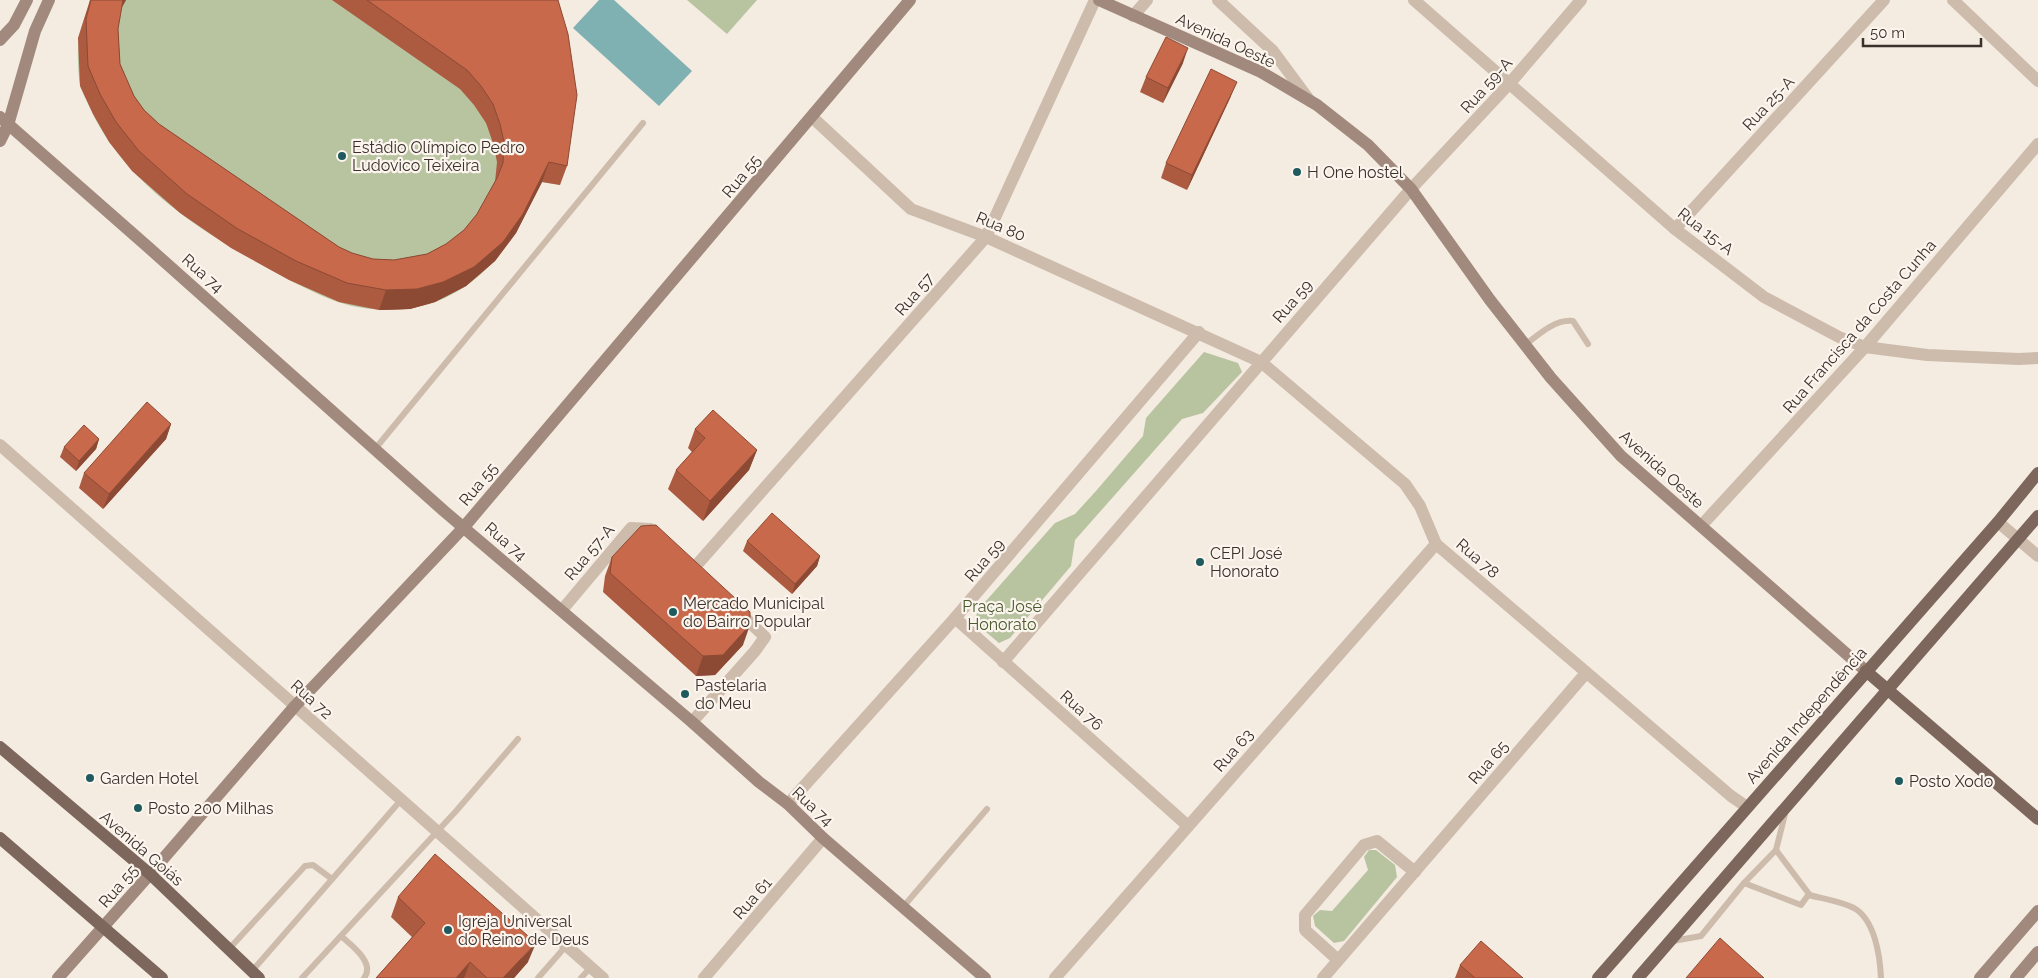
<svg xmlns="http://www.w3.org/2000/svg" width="2038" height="978" font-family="Raleway,sans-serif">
	<rect width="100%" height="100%" fill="#f4ebe1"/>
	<g fill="#b8c4a0">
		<path d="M90,0H544L560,185L542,182C516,233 493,280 435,302C405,313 368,312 338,302C313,293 287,279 264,266C195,228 122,180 89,106C86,99 82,92 80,85C78,74 77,47 79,36C82,24 87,12 90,0Z"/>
		<polygon points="687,0 757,0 727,34"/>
		<polygon points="1204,352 1238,363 1242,372 1203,413 1182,419 1075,540 1071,566 1010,638 999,643 974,622 978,610 1055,523 1075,514 1096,491 1143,436 1146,418"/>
		<polygon points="1369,850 1376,850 1395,865 1397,877 1344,941 1334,943 1315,926 1313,916 1320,910 1332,911 1368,870 1364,857"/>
	</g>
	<polygon fill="#7fb0b2" points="599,0 614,0 692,71 659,106 573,28"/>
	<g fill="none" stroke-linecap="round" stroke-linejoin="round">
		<g stroke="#cdbbac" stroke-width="6">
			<path d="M1525,345C1539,334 1555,319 1573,321L1588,344"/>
			<polyline points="375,449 643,123"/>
			<polyline points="1744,883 1801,905 1809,894 1776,850"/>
			<path d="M1809,895C1824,899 1840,901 1854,908C1875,920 1880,956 1881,978"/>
			<polyline points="903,907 987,809"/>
			<path d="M341,936C351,945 376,963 364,978"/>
			<polyline points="1673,941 1701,936 1744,883 1776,850 1785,814"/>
			<polyline points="228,950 305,866 313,865 332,879"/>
			<polyline points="252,971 401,800"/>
			<polyline points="302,978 457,810 518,739"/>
			<polyline points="538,978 566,946"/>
			<polyline points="581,978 591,967"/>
		</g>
		<g stroke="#cdbbac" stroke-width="12">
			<polyline points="1218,0 1273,51 1310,101"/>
			<polyline points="1414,0 1675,229 1764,297 1839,337 1865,347 1927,355 2019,359 2038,358"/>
			<polyline points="1953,0 2038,81"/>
			<polyline points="1133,16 1147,0"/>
			<polyline points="812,117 911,209 986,237 1261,362 1405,484 1420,506 1436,544 1731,796 1747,807"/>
			<polyline points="1675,229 1884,0"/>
			<polyline points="0,445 603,978"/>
			<polyline points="1998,522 2038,556"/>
			<polyline points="1701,526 1865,347 2038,144"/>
			<polyline points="694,568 986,237 1095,0"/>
			<polyline points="562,610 631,528 650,529 653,532"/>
			<polyline points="955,618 1188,826"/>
			<polyline points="1003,662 1411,189 1510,83 1581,0"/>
			<polyline points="692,722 755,651 765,637 739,612"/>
			<polyline points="788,804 955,618 1199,332"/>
			<polyline points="1338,960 1305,930 1305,915 1364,845 1377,841 1415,872"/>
			<polyline points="704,978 823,838"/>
			<polyline points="1055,978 1436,544"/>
			<polyline points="1323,978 1586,673"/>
		</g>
		<g stroke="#a18a7d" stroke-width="12">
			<polyline points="1099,0 1261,72 1317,105 1368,145 1411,189 1490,300 1551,378 1621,456 1866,671"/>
			<polyline points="0,40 14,25 27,0"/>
			<polyline points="0,117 148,247 444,511 692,722 759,782 788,804 823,838 985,978"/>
			<polyline points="0,141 8,125 35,31 49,0"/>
			<polyline points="58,978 150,874 295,706 464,527 910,0"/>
			<polyline points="1980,978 2038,911"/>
			<polyline points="2016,978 2038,952"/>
		</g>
		<g stroke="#7d675c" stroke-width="12">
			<polyline points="1866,671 2038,819"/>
			<polyline points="0,747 150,874 259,978"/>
			<polyline points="0,838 162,978"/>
			<polyline points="1598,978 1998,522 2038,473"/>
			<polyline points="1638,978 2038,516"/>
		</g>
	</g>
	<g fill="#ac5a40">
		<polygon points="90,0 126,0 121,8 118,29 120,64 134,96 144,110 159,124 339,247 352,253 373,259 394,260 427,254 446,244 464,230 477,214 495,182 497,162 493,143 486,123 474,105 460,89 332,0 558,0 567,166 560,185 542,182 516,233 495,261 466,286 435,302 410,309 379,310 339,302 289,280 231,248 180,213 132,171 109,142 93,114 80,86 78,38"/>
		<polygon points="1183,63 1163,103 1140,92 1146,77"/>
		<polygon points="1231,96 1187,190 1161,178 1166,163"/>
		<polygon points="171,424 166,439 103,509 79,488 84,473"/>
		<polygon points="695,429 757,450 749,470 703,521 668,489 676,470 692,452 688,448"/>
		<polygon points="99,439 96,449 76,471 60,457 64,447"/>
		<polygon points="747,541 820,556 817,566 792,594 743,551"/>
		<polygon points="612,557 743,645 715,675 696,676 603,592 605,576"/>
		<polygon points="398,897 528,962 514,978 376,978 412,937 391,917"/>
		<polygon points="1460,965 1523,978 1455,978"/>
	</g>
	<g fill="#8c4a34">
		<polygon points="123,0 126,0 116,18"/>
		<polygon points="1188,48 1183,63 1163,103 1168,88"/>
		<polygon points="1237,82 1231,96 1187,190 1192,175"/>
		<polygon points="549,162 542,182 516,233 495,261 466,286 435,302 410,309 379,310 386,290 503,242"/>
		<polygon points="171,424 166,439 103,509 109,494"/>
		<polygon points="99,439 96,449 76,471 79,461"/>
		<polygon points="757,450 749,470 703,521 710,501"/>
		<polygon points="820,556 817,566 792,594 795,584"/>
		<polygon points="750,625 743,645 715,675 696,676 703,656"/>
		<polygon points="536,943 528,962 514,978 503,978"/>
		<polygon points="470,962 464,978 456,978"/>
	</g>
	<g fill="#c8694b" stroke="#8c4a34">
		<polygon points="91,0 123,0 118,29 120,64 134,96 144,110 159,124 339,247 352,253 373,259 394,260 427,254 446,244 464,230 477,214 497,178 503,163 504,142 500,124 493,104 481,86 467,70 367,0 558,0 568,34 577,95 567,166 549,162 523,214 503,242 474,267 443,282 417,289 386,290 347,283 296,261 238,229 187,194 139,151 116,122 100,94 88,66 86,19"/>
		<polygon points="1166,37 1188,48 1168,88 1146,77"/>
		<polygon points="1211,69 1237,82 1192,175 1166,163"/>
		<polygon points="147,402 171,424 109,494 84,473"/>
		<polygon points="713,410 757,450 710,501 676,470 705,438 695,429"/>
		<polygon points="84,425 99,439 79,461 64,447"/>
		<polygon points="772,513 820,556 795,584 747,541"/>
		<polygon points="656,525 750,612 750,625 723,655 703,656 610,573 612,557 641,526"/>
		<polygon points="435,854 536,943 503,978 487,978 470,962 456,978 376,978 425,923 398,897"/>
		<polygon points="1720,938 1764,978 1686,978"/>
		<polygon points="1481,941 1523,978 1475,978 1460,965"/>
	</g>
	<g fill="#1f5a5e" stroke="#fbf5ee" stroke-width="2">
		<circle cx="342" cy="156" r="5"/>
		<circle cx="1297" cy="172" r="5"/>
		<circle cx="1200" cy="562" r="5"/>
		<circle cx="673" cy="612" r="5"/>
		<circle cx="685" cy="694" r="5"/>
		<circle cx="90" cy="778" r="5"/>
		<circle cx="1899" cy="781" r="5"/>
		<circle cx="138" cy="808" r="5"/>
		<circle cx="448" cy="930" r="5"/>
	</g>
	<g text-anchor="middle" stroke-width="4.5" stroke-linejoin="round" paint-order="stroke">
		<g font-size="16" fill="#3b302b" stroke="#fbf5ee">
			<text transform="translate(1226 40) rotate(25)" y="6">Avenida Oeste</text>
			<text transform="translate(1486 85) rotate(-48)" y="6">Rua 59-A</text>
			<text transform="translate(1768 103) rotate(-47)" y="6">Rua 25-A</text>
			<text transform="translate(741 176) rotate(-50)" y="6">Rua 55</text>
			<text transform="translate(1001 226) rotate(23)" y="6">Rua 80</text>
			<text transform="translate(1706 231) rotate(38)" y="6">Rua 15-A</text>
			<text transform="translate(203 273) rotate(42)" y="6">Rua 74</text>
			<text transform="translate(914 294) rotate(-49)" y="6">Rua 57</text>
			<text transform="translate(1292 301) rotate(-49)" y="6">Rua 59</text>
			<text transform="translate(1859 326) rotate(-49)" y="6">Rua Francisca da Costa Cunha</text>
			<text transform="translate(1662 469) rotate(42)" y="6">Avenida Oeste</text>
			<text transform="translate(478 484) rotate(-50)" y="6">Rua 55</text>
			<text transform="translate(506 541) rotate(41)" y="6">Rua 74</text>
			<text transform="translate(589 552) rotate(-50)" y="6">Rua 57-A</text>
			<text transform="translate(1478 558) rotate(41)" y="6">Rua 78</text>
			<text transform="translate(984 560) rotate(-49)" y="6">Rua 59</text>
			<text transform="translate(312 699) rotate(42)" y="6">Rua 72</text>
			<text transform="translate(1082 710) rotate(42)" y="6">Rua 76</text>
			<text transform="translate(1806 715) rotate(-49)" y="6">Avenida Independência</text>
			<text transform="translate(1233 750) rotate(-49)" y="6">Rua 63</text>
			<text transform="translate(1488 762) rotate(-49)" y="6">Rua 65</text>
			<text transform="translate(813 806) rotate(43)" y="6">Rua 74</text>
			<text transform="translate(142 848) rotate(41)" y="6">Avenida Goiás</text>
			<text transform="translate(118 886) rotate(-49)" y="6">Rua 55</text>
			<text transform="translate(752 898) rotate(-49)" y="6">Rua 61</text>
		</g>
		<g font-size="16" fill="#3b302b" stroke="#fbf5ee" text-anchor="start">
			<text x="352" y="153">Estádio Olímpico Pedro<tspan x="352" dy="18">Ludovico Teixeira</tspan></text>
			<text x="1307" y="178">H One hostel</text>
			<text x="1210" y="559">CEPI José<tspan x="1210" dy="18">Honorato</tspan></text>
			<text x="683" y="609">Mercado Municipal<tspan x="683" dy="18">do Bairro Popular</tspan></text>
			<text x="695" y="691">Pastelaria<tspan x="695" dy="18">do Meu</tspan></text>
			<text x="100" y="784">Garden Hotel</text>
			<text x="1909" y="787">Posto Xodo</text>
			<text x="148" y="814">Posto 200 Milhas</text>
			<text x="458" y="927">Igreja Universal<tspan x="458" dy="18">do Reino de Deus</tspan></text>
		</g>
		<g font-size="16" fill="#4a5a2e" stroke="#fbf5ee">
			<text x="1002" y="612">Praça José<tspan x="1002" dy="18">Honorato</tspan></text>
		</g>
	</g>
	<path d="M1863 38v8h118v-8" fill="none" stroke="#3b302b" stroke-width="2.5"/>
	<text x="1870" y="38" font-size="15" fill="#3b302b" stroke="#fbf5ee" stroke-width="4" paint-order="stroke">50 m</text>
</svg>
